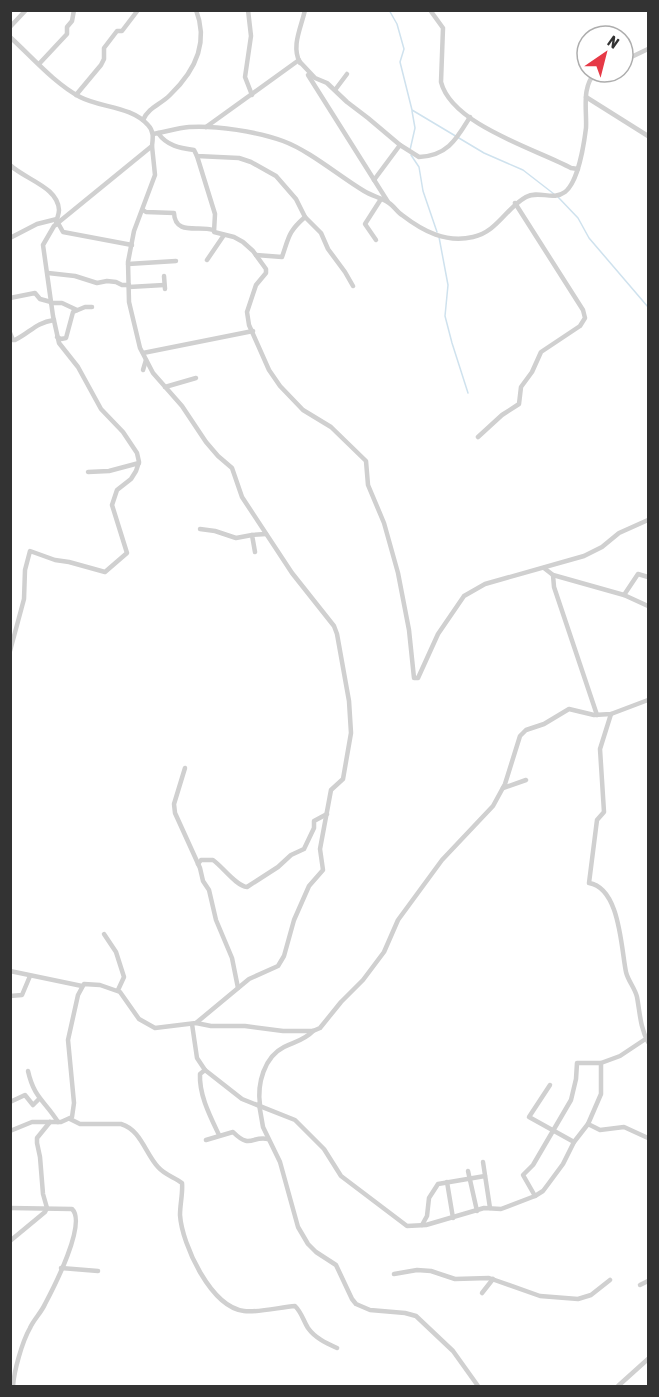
<svg xmlns="http://www.w3.org/2000/svg" width="659" height="1397" font-family="'Asap Condensed',sans-serif">
	<rect width="100%" height="100%" fill="#fff"/>
	<g fill="none" stroke-linecap="round" stroke-linejoin="round">
		<g stroke="#cfe2ee" stroke-width="1.5">
			<polyline points="389,10 397,24 404,49 400,62 412,110 484,153 523,170 554,194"/>
			<polyline points="410,150 415,128 412,111"/>
			<polyline points="411,155 419,167 423,191 437,232"/>
			<polyline points="558,197 578,218 589,238 648,307"/>
			<polyline points="439,237 448,285 445,316 452,343 468,393"/>
		</g>
		<g stroke="#d0d0d0" stroke-width="4.5">
			<polyline points="248,10 251,36 245,77 252,95"/>
			<path d="M430,10L443,28L441,82C452,125 536,149 571,168L578,169"/>
			<polyline points="10,27 26,10"/>
			<path d="M10,37C32,57 54,83 80,97C101,108 131,106 148,125C154,131 153,138 152,146L54,226L43,245L53,316L59,343L78,367L101,409L123,432L137,453L139,462L136,471L131,479L117,490L112,505L127,553L105,572L69,562L55,560L30,551L25,570L24,599L10,651"/>
			<polyline points="623,61 648,49"/>
			<path d="M300,62L315,78L327,83L347,102L368,118L400,145L419,157C448,156 457,138 470,117"/>
			<path d="M300,63C291,46 301,28 305,10"/>
			<polyline points="39,64 67,34 67,27 72,21 74,10"/>
			<polyline points="308,75 388,202"/>
			<polyline points="335,90 347,74"/>
			<polyline points="76,95 101,65 104,59 104,48 117,31 122,31 138,10"/>
			<polyline points="586,97 648,136"/>
			<path d="M143,120C149,107 160,105 170,95C194,72 209,43 196,10"/>
			<polyline points="206,127 299,60"/>
			<path d="M158,133C167,146 180,148 194,150L197,156L239,158L251,162L276,176L296,199L305,217L321,233L328,249L345,272L353,286"/>
			<path d="M153,134C165,132 177,128 189,127C215,125 259,132 283,141C310,151 339,176 364,191C372,196 382,198 389,203C394,206 397,212 402,215C424,232 446,243 473,237C497,232 506,208 526,197C539,190 553,201 565,192C578,182 584,144 586,128C587,109 581,87 596,72"/>
			<polyline points="197,156 215,214 214,232 234,237 243,242 253,251 266,269 266,273 256,285 247,312 249,325 269,370 280,386 303,410 331,427 366,461 368,485 384,523 398,573 409,630 414,678 418,678 438,634 464,596 485,584 584,556 602,547 619,533 648,520"/>
			<path d="M10,165C26,180 58,187 59,210C59,215 56,220 56,225"/>
			<polyline points="374,180 400,145"/>
			<path d="M143,210L146,212L174,213C175,236 199,225 213,230"/>
			<polyline points="58,223 63,232 132,245"/>
			<polyline points="10,238 37,224 57,219"/>
			<polyline points="376,240 365,224 381,199"/>
			<path d="M256,255L282,257C289,237 288,232 305,217"/>
			<polyline points="207,260 224,235"/>
			<polyline points="128,264 176,261"/>
			<polyline points="48,273 75,276 97,283 107,281 116,282 122,285 129,285"/>
			<polyline points="164,276 165,289"/>
			<polyline points="129,287 164,285"/>
			<polyline points="10,298 35,293 40,299 51,302"/>
			<polyline points="51,303 62,303 77,310"/>
			<path d="M10,333L13,340H15C31,332 35,323 54,320"/>
			<polyline points="57,337 61,339 66,338 73,312 85,307 92,307"/>
			<polyline points="143,353 253,331"/>
			<polyline points="143,370 146,360"/>
			<polyline points="165,387 196,378"/>
			<polyline points="478,437 502,415 519,404 521,387 532,372 541,352 580,326 585,318 583,310 515,203"/>
			<polyline points="88,472 109,471 139,463"/>
			<polyline points="200,529 215,531 236,538 252,535"/>
			<polyline points="255,552 252,535 266,534"/>
			<polyline points="544,568 553,575 624,595 648,606"/>
			<polyline points="553,575 554,587 597,715"/>
			<polyline points="624,595 638,574 648,577"/>
			<path d="M611,714L600,749L604,812L597,820L589,883C620,888 621,948 626,972C628,981 635,988 637,997C640,1013 640,1027 648,1042"/>
			<polyline points="185,768 174,804 175,813 200,868 203,881 209,890 216,920 232,958 238,988"/>
			<polyline points="503,788 526,780"/>
			<path d="M198,864L201,860H213C223,867 236,886 247,887L278,867L291,855L304,849L314,828V821L327,814"/>
			<polyline points="104,934 116,952 124,977 118,990"/>
			<polyline points="10,971 82,986"/>
			<polyline points="10,996 22,995 30,976"/>
			<polyline points="196,1023 211,1026 245,1026 283,1031 313,1031 320,1028 341,1002 363,980 384,952 398,920 442,860 493,806 505,784 520,736 526,730 544,724 569,709 594,715 611,714 648,700"/>
			<polyline points="192,1024 197,1058 205,1070 242,1099 295,1120 324,1149 341,1176 407,1226 426,1225 484,1208 501,1209 535,1196 543,1191 549,1183 563,1164 574,1142 588,1124 600,1130 624,1127 648,1138"/>
			<path d="M205,1070L200,1074C199,1095 210,1116 219,1135"/>
			<path d="M28,1071C34,1098 45,1101 58,1122"/>
			<polyline points="550,1085 529,1117 574,1142"/>
			<polyline points="10,1102 25,1095 33,1105 39,1099"/>
			<polyline points="259,1104 263,1127 280,1162 298,1227 308,1244 316,1252 336,1265 352,1299 356,1304 370,1310 405,1313 416,1316 453,1351 478,1386"/>
			<path d="M260,1105C257,1084 264,1057 284,1047C294,1042 305,1040 313,1031"/>
			<path d="M70,1119L80,1124H121C141,1130 145,1153 158,1167C165,1175 174,1177 182,1183C183,1193 180,1204 180,1215C182,1245 211,1307 244,1311C257,1313 281,1307 295,1306C302,1313 303,1320 308,1328C315,1338 326,1343 337,1348"/>
			<polyline points="588,1124 601,1094 601,1063 620,1056 647,1038"/>
			<polyline points="10,1131 32,1122 61,1122 72,1117 74,1103 68,1040 78,995 84,984 100,985 120,992 139,1019 155,1028 196,1023 249,979 278,966 284,956 294,920 309,886 323,870 320,849 331,790 343,779 351,733 349,701 337,634 334,626 292,573 242,497 232,468 218,456 206,442 182,406 153,373 140,348 129,302 128,262 134,231 155,175 152,146"/>
			<path d="M206,1140L233,1132C251,1150 252,1135 268,1139"/>
			<polyline points="483,1162 490,1208"/>
			<polyline points="468,1171 477,1211"/>
			<polyline points="447,1182 453,1218"/>
			<polyline points="535,1196 523,1175 533,1165 571,1100 576,1079 577,1063 601,1063"/>
			<path d="M10,1208L72,1209C87,1223 54,1287 45,1304C41,1313 34,1319 30,1328C22,1342 14,1371 13,1386"/>
			<polyline points="422,1225 427,1216 429,1198 438,1184 485,1176"/>
			<polyline points="10,1241 45,1212 47,1208 43,1194 40,1157 37,1143 37,1138 50,1122"/>
			<polyline points="61,1268 98,1271"/>
			<polyline points="394,1274 417,1270 431,1271 455,1279 489,1278 540,1296 578,1299 591,1295 610,1280"/>
			<polyline points="640,1285 648,1281"/>
			<polyline points="482,1293 493,1279"/>
			<polyline points="618,1386 648,1359"/>
		</g>
	</g>
	<rect width="659" height="1397" fill="none" stroke="#333333" stroke-width="24"/>
	<g transform="translate(605 54) rotate(35)"><circle r="28" fill="#ffffff" stroke="#adadad" stroke-width="1.5"/>
	<path d="M0-4.5L10 22L0 15L-10 22Z" fill="#e63946"/>
	<text y="-9" font-size="16" font-weight="bold" text-anchor="middle" fill="#333333">N</text>
	</g>
</svg>
